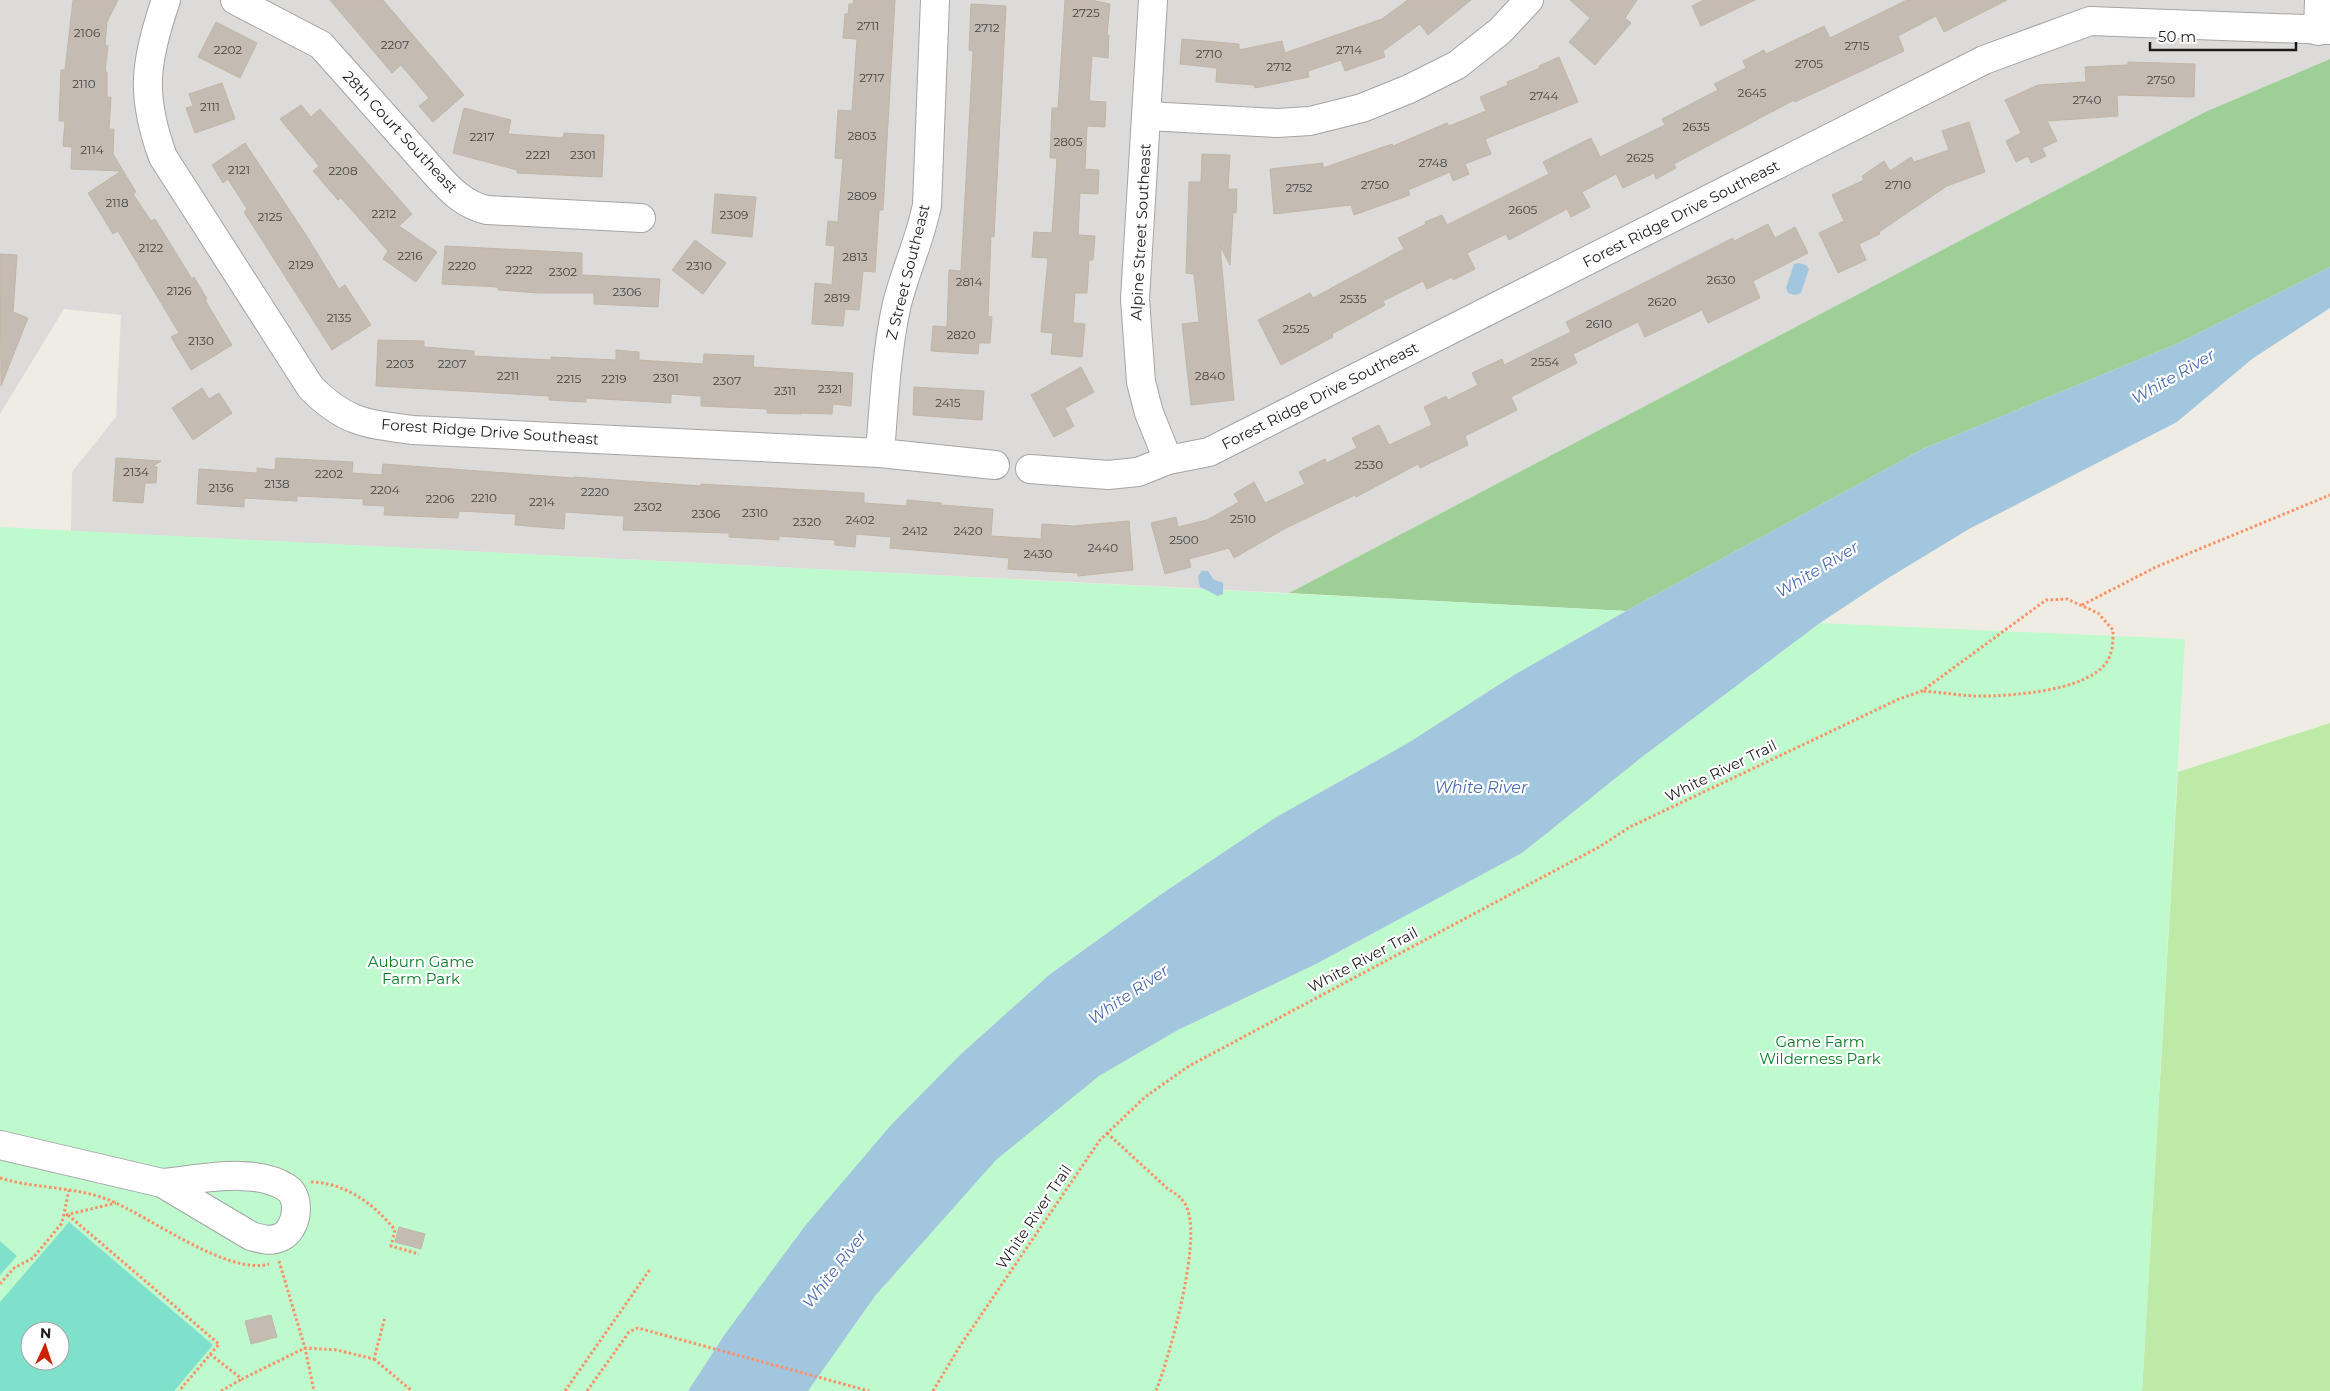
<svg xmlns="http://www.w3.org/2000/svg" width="2330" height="1391" font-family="Montserrat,sans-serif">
	<rect width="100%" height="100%" fill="#efede3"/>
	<polygon fill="#dcdbda" points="0,0 2330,0 2330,59 2205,112 1289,593 71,531 72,472 116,417 121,315 64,309 0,414"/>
	<polygon fill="#bdeba7" points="2330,723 2330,1391 2142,1391 2178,772"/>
	<polygon fill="#9ecf97" points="2330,59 2330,267 2179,343 1923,449 1626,611 1289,593 2205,112"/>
	<g fill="#bfface" fill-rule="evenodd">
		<path d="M0,527L1626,611L1514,675L1408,743L1273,819L1160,895L1049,975L961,1054L725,1334L688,1391H0ZM30,1331H60V1361H30Z"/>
		<polygon points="1820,623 2185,639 2142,1391 808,1391 875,1296 996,1159 1099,1076 1178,1030 1316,964 1522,853 1642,757"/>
	</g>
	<g fill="#7fe0cb" fill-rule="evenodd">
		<path d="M69,1222L213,1345L174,1391H0V1302ZM30,1331H60V1361H30Z"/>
		<polygon points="0,1241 17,1256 0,1275"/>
	</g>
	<g fill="#a2c6de">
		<polygon points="1799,263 1806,265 1809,269 1801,293 1795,295 1788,293 1786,288 1794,264"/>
		<polygon points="2330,267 2330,308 2252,359 2177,422 1969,529 1885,580 1820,623 1642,757 1522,853 1316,964 1178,1030 1099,1076 996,1160 875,1296 808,1391 688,1391 725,1334 805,1226 891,1125 961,1054 1049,975 1160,895 1273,819 1408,743 1514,675 1626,611 1923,449 2179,343"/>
		<polygon points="1202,571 1208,571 1213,579 1223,583 1223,594 1218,596 1200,587 1198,576"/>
	</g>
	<g fill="#c4bcb2" stroke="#c1b6a5">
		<polygon points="73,0 118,0 107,22 105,45 108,46 105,72 107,72 107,97 111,97 109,129 114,129 113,154 136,192 133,194 151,221 155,219 192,279 194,277 207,299 205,300 232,345 191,370 171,337 179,333 118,231 113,234 88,193 121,171 71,169 72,147 63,146 65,121 59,121 61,70 65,70"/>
		<polygon points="330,0 383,0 464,95 433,122 419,106 429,98 401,65 392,73"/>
		<polygon points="854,0 895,0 883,210 879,210 875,272 863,271 859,310 845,309 843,326 812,324 815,283 832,285 835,246 826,245 828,221 838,222 843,159 835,158 838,110 852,111 857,39 843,38 845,14 848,14 849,4 853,4"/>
		<polygon points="1065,0 1091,0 1110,4 1107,35 1109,35 1108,58 1092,56 1089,101 1106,102 1105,127 1087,126 1085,169 1099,170 1098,194 1080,193 1078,235 1095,236 1093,260 1089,260 1087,293 1075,293 1073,323 1085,324 1082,357 1051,354 1053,333 1041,332 1048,258 1032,257 1034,232 1052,233 1057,158 1050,158 1052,108 1058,108"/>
		<polygon points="1408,0 1471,0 1428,35 1420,24 1383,51 1385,57 1345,71 1341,60 1308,71 1309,77 1255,88 1254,85 1216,82 1217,68 1180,64 1182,39 1239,44 1239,50 1282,41 1285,53 1382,19"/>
		<polygon points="1570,0 1637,0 1625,18 1631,23 1595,65 1569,42 1590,18"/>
		<polygon points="1704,0 1755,0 1701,26 1692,6"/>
		<polygon points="1907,0 2007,0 1944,32 1936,16 1898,36 1904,51 1795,102 1794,100 1674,164 1676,168 1656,179 1654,173 1623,188 1616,174 1582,192 1590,207 1571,217 1567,209 1509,240 1506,234 1467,253 1475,269 1453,280 1452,277 1427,289 1423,281 1383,301 1385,305 1332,334 1333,337 1281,365 1258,320 1310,293 1313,298 1404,249 1398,238 1426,224 1425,222 1442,215 1447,225 1549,174 1543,162 1591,138 1600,157 1665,125 1662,119 1718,90 1714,84 1746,68 1743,61 1764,50 1766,54 1824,26 1830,38"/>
		<polygon points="971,4 1006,6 994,237 991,236 988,316 992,317 990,343 979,343 978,354 931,351 933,326 947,327 949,270 961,271 973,51 969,50"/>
		<polygon points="216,22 257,43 240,78 198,57"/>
		<polygon points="1559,57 1578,102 1485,139 1491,154 1465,164 1469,174 1453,181 1450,172 1408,190 1410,195 1354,215 1351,205 1274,214 1270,169 1323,163 1323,168 1392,144 1393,146 1447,123 1449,126 1486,111 1480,97 1508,85 1507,82 1540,68 1539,66"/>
		<polygon points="2128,62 2195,64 2194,97 2117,95 2118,116 2047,121 2057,141 2042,148 2046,156 2031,163 2028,156 2016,162 2006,141 2021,133 2005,100 2038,85 2086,82 2085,67 2128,65"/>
		<polygon points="222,83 235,119 195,133 186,108 193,106 189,94"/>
		<polygon points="301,105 311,117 320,109 412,214 399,226 437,252 416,282 383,259 388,251 341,198 338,200 313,171 319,166 280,119"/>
		<polygon points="464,108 511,120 508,134 563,138 564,133 604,135 602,177 517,173 517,170 453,153"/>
		<polygon points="1969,122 1985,172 1947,186 1879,232 1880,234 1859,244 1866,260 1838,273 1819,233 1844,221 1832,195 1864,180 1862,176 1884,161 1890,171 1911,157 1914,162 1949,150 1942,131"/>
		<polygon points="245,143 308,238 339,289 345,285 371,325 332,350 244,212 247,209 228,179 223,183 212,165"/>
		<polygon points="1202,154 1230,155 1228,189 1237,189 1236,213 1233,212 1230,265 1220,246 1234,400 1191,405 1182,324 1199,322 1194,274 1186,273 1189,182 1201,182"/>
		<polygon points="715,194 756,197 752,237 712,233"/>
		<polygon points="1768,224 1775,238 1795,227 1808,253 1753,281 1760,298 1708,323 1702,310 1645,337 1638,322 1573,354 1577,363 1511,397 1517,410 1465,436 1468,445 1420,468 1418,464 1356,497 1355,495 1286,528 1234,558 1229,548 1189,559 1191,567 1165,574 1151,523 1176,517 1178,527 1207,520 1239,502 1234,494 1254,482 1265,503 1305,484 1299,472 1325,459 1327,463 1357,448 1352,438 1379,425 1389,445 1432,425 1424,407 1446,396 1448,400 1478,385 1472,373 1502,359 1504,365 1571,332 1566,322 1733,238 1734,241"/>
		<polygon points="695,240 726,263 703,294 672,270"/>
		<polygon points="445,246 582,253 582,275 660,279 658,307 594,304 594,293 538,293 498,290 498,287 442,284"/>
		<polygon points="0,254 17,255 13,312 28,318 1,386"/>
		<polygon points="378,340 424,341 424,347 474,351 474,356 551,360 551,357 616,360 616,350 639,352 639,360 703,364 704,354 754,356 753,367 853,373 851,406 833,404 832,414 801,413 801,414 767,413 767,409 701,406 701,396 671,394 671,403 586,398 586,402 549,400 549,396 376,386"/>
		<polygon points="1081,367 1094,392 1065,408 1074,426 1054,437 1031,395"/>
		<polygon points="914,387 984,391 982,420 913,415"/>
		<polygon points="202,388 209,399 219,393 232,413 193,440 172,408"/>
		<polygon points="116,458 161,461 153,466 157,467 156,483 145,483 143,503 113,501"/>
		<polygon points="276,458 353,462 352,473 382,475 383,464 574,478 574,477 701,486 701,484 864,493 864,503 907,506 907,500 941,503 941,505 993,509 991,536 1041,539 1042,524 1074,526 1129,521 1133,570 1078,576 1078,573 1008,569 1009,558 890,548 891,537 856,534 855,547 835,545 835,540 779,536 779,540 729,537 729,533 623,530 624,516 565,512 564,529 515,525 516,514 459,511 458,518 384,515 385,506 363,505 363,499 297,496 297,501 244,498 244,507 197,504 199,469 257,473 257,468 275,470"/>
		<polygon points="399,1227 425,1234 421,1249 395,1242"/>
		<polygon points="271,1315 277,1337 251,1344 245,1321"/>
	</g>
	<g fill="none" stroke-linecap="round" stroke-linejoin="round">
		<defs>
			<g id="minor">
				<path d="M166,0C145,61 140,95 163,157L311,388C346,423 367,424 413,430L880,453L995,465"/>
				<path d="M235,0L321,45L434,172C449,189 464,205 487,210L641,218"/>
				<polyline points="1153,0 1135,299 1141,382 1149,413 1168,460"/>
				<polyline points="2318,31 2319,0"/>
				<polyline points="1147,116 1277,123 1310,121 1362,108 1409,89 1457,65 1500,31 1529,0"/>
				<path d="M880,453C884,404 886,356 896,308C904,273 920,241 927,205L935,0"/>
				<polyline points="1030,469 1108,475 1138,472 1168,460 1209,452 1984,60 2090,21 2330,30"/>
				<path d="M0,1145L162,1183L251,1236C261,1239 271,1242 281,1237C297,1230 302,1198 287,1188C253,1166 199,1180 162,1183"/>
			</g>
		</defs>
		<use href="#minor" stroke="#a4a4a4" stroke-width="30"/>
		<g stroke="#fd9066" stroke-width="3" stroke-dasharray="2.5 2.5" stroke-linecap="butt">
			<polyline points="2082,605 2156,567 2330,495"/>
			<path d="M1107,1133L1168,1189C1178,1195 1185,1200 1188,1211C1200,1247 1170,1355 1156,1391"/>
			<path d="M0,1178C35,1189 74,1186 109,1200C149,1216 228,1276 269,1264"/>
			<path d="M311,1182C346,1183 374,1204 395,1230L391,1246L419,1254"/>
			<polyline points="66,1215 116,1203"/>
			<polyline points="68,1215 219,1344 179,1391"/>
			<polyline points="279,1261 305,1348 314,1391"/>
			<polyline points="0,1284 14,1268 33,1258 62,1223 69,1190"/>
			<polyline points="210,1354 242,1379 305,1348 337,1350 374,1359 385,1317"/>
			<polyline points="374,1359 412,1391"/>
			<polyline points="221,1391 242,1379"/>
			<polyline points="565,1391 651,1268"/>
			<polyline points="587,1391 629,1332 638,1328 869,1391"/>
			<path d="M933,1391L960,1346L1100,1140L1145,1097L1189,1066L1599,847L1630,827L1899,699L1922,691L2046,600L2067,599L2098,613L2113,630C2113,641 2113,654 2106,663C2085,691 2013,696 1979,696C1961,696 1941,692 1922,691"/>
		</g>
		<use href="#minor" stroke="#fff" stroke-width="28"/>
	</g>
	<g text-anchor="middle" stroke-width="4.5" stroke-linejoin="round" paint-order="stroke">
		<g font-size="12" fill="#474542">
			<text x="1086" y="17">2725</text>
			<text x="868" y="30">2711</text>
			<text x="987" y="32">2712</text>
			<text x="87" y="37">2106</text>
			<text x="395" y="49">2207</text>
			<text x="1857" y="50">2715</text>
			<text x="228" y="54">2202</text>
			<text x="1349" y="54">2714</text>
			<text x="1209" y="58">2710</text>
			<text x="1809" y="68">2705</text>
			<text x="1279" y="71">2712</text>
			<text x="872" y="82">2717</text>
			<text x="2161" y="84">2750</text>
			<text x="84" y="88">2110</text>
			<text x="1752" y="97">2645</text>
			<text x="1544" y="100">2744</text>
			<text x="2087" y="104">2740</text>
			<text x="210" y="111">2111</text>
			<text x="1696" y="131">2635</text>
			<text x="862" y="140">2803</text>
			<text x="482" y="141">2217</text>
			<text x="1068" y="146">2805</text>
			<text x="92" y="154">2114</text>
			<text x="538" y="159">2221</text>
			<text x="583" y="159">2301</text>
			<text x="1640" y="162">2625</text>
			<text x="1433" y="167">2748</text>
			<text x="239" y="174">2121</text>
			<text x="343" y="175">2208</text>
			<text x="1375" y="189">2750</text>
			<text x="1898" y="189">2710</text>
			<text x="1299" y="192">2752</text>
			<text x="862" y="200">2809</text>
			<text x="117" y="207">2118</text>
			<text x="1523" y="214">2605</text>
			<text x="384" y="218">2212</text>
			<text x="734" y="219">2309</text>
			<text x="270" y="221">2125</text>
			<text x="151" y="252">2122</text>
			<text x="410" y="260">2216</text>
			<text x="855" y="261">2813</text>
			<text x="301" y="269">2129</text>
			<text x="462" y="270">2220</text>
			<text x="699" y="270">2310</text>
			<text x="519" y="274">2222</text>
			<text x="563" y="276">2302</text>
			<text x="1721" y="284">2630</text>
			<text x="969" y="286">2814</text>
			<text x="179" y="295">2126</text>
			<text x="627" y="296">2306</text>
			<text x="837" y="302">2819</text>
			<text x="1353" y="303">2535</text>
			<text x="1662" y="306">2620</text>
			<text x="339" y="322">2135</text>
			<text x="1599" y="328">2610</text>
			<text x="1296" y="333">2525</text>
			<text x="961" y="339">2820</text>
			<text x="201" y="345">2130</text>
			<text x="1545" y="366">2554</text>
			<text x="400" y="368">2203</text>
			<text x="452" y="368">2207</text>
			<text x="508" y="380">2211</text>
			<text x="1210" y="380">2840</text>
			<text x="666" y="382">2301</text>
			<text x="569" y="383">2215</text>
			<text x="614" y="383">2219</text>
			<text x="727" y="385">2307</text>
			<text x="830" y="393">2321</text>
			<text x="785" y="395">2311</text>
			<text x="948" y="407">2415</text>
			<text x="1369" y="469">2530</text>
			<text x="136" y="476">2134</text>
			<text x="329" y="478">2202</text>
			<text x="277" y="488">2138</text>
			<text x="221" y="492">2136</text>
			<text x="385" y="494">2204</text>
			<text x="595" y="496">2220</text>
			<text x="484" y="502">2210</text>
			<text x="440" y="503">2206</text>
			<text x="542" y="506">2214</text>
			<text x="648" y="511">2302</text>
			<text x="755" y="517">2310</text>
			<text x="706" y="518">2306</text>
			<text x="1243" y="523">2510</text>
			<text x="860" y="524">2402</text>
			<text x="807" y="526">2320</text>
			<text x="915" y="535">2412</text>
			<text x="968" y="535">2420</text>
			<text x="1184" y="544">2500</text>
			<text x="1103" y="552">2440</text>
			<text x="1038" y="558">2430</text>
		</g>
		<g font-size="15" fill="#1d1d1d" stroke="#fff">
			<text transform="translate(400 132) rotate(47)" y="5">28th Court Southeast</text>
			<text transform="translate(1681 214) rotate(-27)" y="5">Forest Ridge Drive Southeast</text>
			<text transform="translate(1141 232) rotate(-87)" y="5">Alpine Street Southeast</text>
			<text transform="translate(908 272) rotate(-76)" y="5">Z Street Southeast</text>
			<text transform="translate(1320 396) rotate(-27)" y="5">Forest Ridge Drive Southeast</text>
			<text transform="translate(490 432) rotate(4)" y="5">Forest Ridge Drive Southeast</text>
			<text transform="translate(1721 771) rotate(-26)" y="5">White River Trail</text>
			<text transform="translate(1363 960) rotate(-28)" y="5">White River Trail</text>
			<text transform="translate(1034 1217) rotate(-56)" y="5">White River Trail</text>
		</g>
		<g font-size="15" fill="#097e27" stroke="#fff">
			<text x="421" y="967">Auburn Game<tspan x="421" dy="17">Farm Park</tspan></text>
			<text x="1820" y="1047">Game Farm<tspan x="1820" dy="17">Wilderness Park</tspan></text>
		</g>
		<g font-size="16" font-style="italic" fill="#486aaf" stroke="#fff">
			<text transform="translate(2173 376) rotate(-30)" y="6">White River</text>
			<text transform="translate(1817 569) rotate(-31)" y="6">White River</text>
			<text x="1481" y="793">White River</text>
			<text transform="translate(1128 994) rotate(-34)" y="6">White River</text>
			<text transform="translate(834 1269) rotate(-52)" y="6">White River</text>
		</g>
	</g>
	<g transform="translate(45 1346) rotate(3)"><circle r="24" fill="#ffffff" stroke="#a5a5a5"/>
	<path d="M0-4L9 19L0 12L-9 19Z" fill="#cb2300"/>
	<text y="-8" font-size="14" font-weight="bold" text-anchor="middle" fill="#1d1d1d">N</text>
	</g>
	<path d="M2150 42v8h146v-8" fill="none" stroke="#1d1d1d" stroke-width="2.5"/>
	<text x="2158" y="42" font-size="15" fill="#1d1d1d" stroke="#ffffff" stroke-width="4" paint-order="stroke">50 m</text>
</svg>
